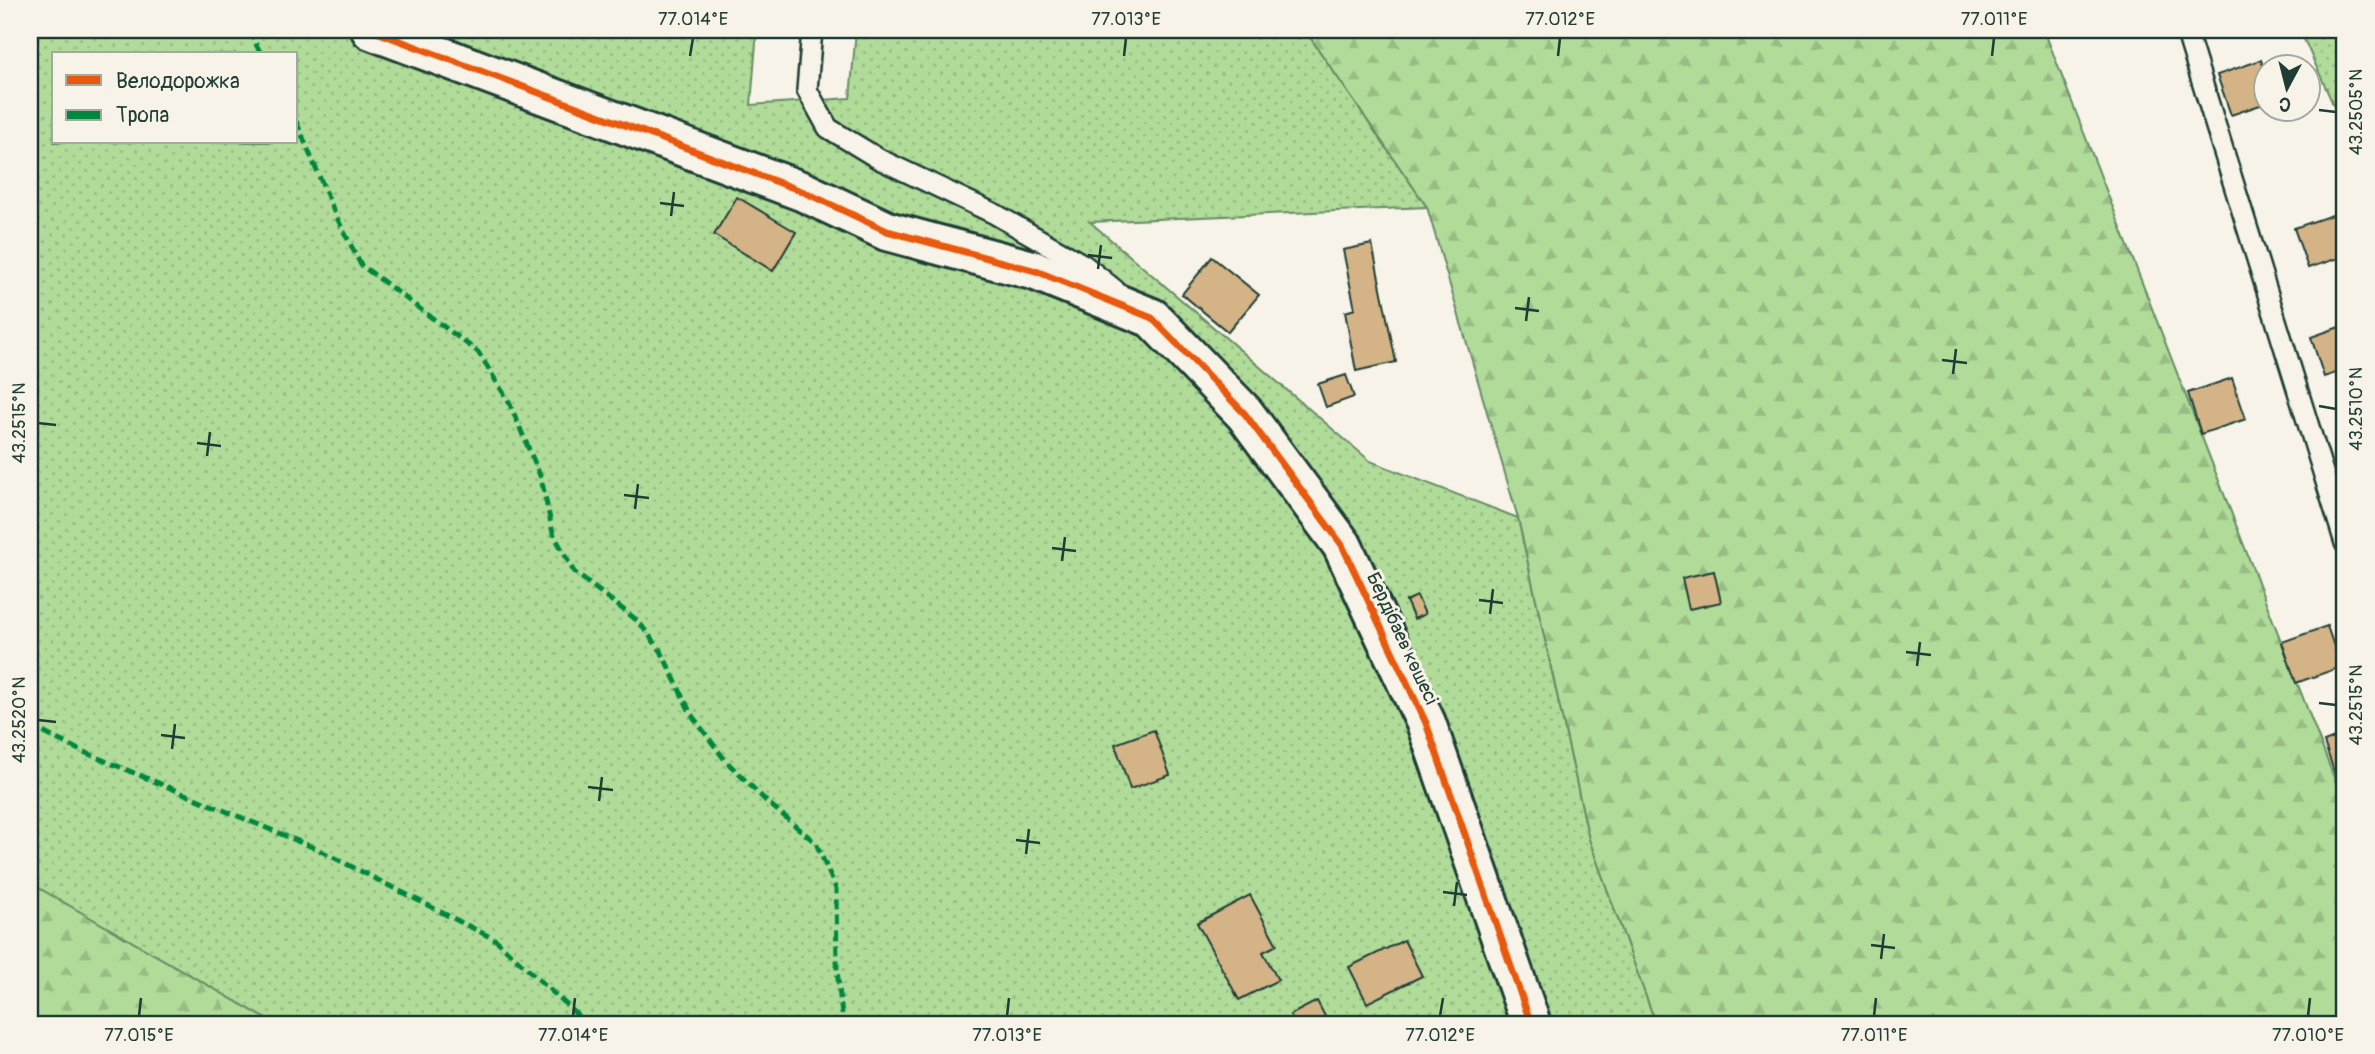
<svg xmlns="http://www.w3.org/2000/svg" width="2375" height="1054" font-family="Pangolin,sans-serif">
	<defs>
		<pattern id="grass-dots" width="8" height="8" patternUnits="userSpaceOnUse" patternTransform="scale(1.75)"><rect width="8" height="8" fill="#b0db99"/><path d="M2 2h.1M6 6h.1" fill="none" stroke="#97bd84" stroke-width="1.8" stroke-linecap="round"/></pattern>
		<pattern id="forest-firs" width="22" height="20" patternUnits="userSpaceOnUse" patternTransform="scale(1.75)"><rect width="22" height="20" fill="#b0db99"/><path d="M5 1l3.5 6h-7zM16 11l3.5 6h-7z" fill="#97bd84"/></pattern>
	</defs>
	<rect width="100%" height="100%" fill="#f7f3e8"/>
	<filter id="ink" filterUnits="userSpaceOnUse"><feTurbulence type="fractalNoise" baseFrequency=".0143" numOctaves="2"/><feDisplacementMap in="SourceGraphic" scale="14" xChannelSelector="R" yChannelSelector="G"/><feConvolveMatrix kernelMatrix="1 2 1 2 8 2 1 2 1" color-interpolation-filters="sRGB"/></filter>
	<g filter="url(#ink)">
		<g fill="url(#grass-dots)" stroke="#688c66" stroke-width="2" fill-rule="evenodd">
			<path d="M30,30H757L751,105L850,98L856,30H1305L1427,207L1090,222L1370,461L1518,518L1589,839L1656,1024H275L30,883ZM54,54H296V142H54Z"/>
			<polygon points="2300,30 2345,30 2345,131"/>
		</g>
		<g fill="url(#forest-firs)" stroke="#688c66" stroke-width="2">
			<polygon points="1305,30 2044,30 2345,806 2345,1024 1656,1024 1589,839 1518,518 1427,207"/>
			<polygon points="30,883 275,1024 30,1024"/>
		</g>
		<g fill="#d4b387" stroke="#1f3d34" stroke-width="2">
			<polygon points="2261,60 2266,74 2266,103 2231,115 2217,75"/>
			<polygon points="737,197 796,232 773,271 714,235"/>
			<polygon points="2338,213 2345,234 2345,256 2308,268 2294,228"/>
			<polygon points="1372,244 1396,362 1356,371 1345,312 1355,309 1343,250"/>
			<polygon points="1212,257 1259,295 1228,332 1182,294"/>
			<polygon points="2345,325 2345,370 2324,377 2311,337"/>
			<polygon points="1346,375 1354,397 1326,407 1318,384"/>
			<polygon points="2232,378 2246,419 2201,434 2188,393"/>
			<polygon points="1714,571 1721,602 1689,609 1682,578"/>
			<polygon points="1417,596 1425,614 1414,619 1406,601"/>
			<polygon points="2327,626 2341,667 2296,683 2282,642"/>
			<polygon points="1154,730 1170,775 1130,789 1115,744"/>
			<polygon points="2345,734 2345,780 2338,783 2324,742"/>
			<polygon points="1250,895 1277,945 1263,952 1278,980 1239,1000 1197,923"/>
			<polygon points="1404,940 1422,976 1367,1003 1349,967"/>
			<polygon points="1317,1001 1329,1024 1295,1024 1290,1015"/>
		</g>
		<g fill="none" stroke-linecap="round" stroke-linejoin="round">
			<defs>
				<g id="service">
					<polyline points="812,30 807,90 828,128 879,159 995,214 1084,265 1115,290"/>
					<polyline points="2186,30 2345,543"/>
				</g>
				<polyline id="minor" points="371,30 804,192 887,231 1036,271 1152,318 1245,414 1342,545 1426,723 1531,1024"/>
			</defs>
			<use href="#service" stroke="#1f3d34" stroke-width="24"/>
			<use href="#minor" stroke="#1f3d34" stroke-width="44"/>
			<use href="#service" stroke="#f7f3e8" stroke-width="19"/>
			<use href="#minor" stroke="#f7f3e8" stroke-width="38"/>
			<g stroke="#00873e" stroke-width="5" stroke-dasharray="10 5" stroke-linecap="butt">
				<polyline points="249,30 261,54"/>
				<polyline points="296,121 335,214 361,265 478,352 509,402 541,478 553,533 574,572 638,621 661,651 691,714 725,760 766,801 816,843 836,889 837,970 843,1024"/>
				<polyline points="30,726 79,750 317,849 496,940 587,1024"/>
			</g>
			<defs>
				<polyline id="cycleway" points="371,30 804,192 887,231 1036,271 1152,318 1245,414 1342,545 1426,723 1531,1024"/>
			</defs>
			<use href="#cycleway" stroke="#f7f3e8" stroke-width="11"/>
			<use href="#cycleway" stroke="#e8590c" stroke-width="7"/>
		</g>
	</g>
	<path fill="none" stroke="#1f3d34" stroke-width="2.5" d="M690,56L693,38M1124,56L1126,38M1558,56L1560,38M1992,56L1994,38M2319,110L2336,112M660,203L684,206M671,216L674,192M1088,255L1112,258M1098,269L1101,245M1515,308L1539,311M1526,321L1529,297M1942,360L1967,363M1953,374L1956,349M2319,406L2336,409M38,423L56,425M197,443L221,446M207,456L210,432M624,495L649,498M635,509L638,484M1052,548L1076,551M1062,561L1065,537M1479,600L1503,603M1490,614L1493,589M1906,652L1931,655M1917,666L1920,642M2319,703L2336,705M38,720L56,722M161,735L185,738M172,749L175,724M588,787L613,790M599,801L602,777M1016,840L1040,843M1026,854L1029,829M1443,892L1467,895M1454,906L1457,882M1871,945L1895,948M1881,959L1884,934M139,1016L141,998M573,1016L575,998M1007,1016L1009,998M1440,1016L1443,998M1874,1016L1876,998M2308,1016L2310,998"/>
	<g text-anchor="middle" stroke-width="6" stroke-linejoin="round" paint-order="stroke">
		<g font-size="19" fill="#1f3d34" stroke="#f7f3e8">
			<text transform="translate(1403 638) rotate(65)" y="7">Бердібаев көшесі</text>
		</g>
	</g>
	<rect width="2375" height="1054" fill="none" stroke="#f7f3e8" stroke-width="77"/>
	<rect x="52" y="52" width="245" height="91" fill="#f7f3e8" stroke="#a1aaa0" stroke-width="2"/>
	<rect x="66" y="75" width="35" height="10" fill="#e8590c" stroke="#a1aaa0" stroke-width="2"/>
	<text x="116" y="88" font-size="21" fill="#1f3d34">Велодорожка</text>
	<rect x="66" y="110" width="35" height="10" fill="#00873e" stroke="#a1aaa0" stroke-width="2"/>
	<text x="116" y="122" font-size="21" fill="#1f3d34">Тропа</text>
	<g transform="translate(2287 88) rotate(187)"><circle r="33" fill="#f7f3e8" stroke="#a1aaa0" stroke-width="2"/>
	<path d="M0-5L12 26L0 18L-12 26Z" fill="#1f3d34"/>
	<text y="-10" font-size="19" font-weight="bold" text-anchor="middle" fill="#1f3d34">С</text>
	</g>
	<rect x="38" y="38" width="2298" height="978" fill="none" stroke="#1f3d34" stroke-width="2.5"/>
	<g font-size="18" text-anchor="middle" fill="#1f3d34">
		<text x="693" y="25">77.014°E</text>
		<text x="1126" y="25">77.013°E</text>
		<text x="1560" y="25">77.012°E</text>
		<text x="1994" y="25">77.011°E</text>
		<text transform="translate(2356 112) rotate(-90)" y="6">43.2505°N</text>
		<text transform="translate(2356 409) rotate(-90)" y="6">43.2510°N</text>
		<text transform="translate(19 423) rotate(-90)" y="6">43.2515°N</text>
		<text transform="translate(2356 705) rotate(-90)" y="6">43.2515°N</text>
		<text transform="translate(19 720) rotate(-90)" y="6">43.2520°N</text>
		<text x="139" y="1041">77.015°E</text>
		<text x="573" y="1041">77.014°E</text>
		<text x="1007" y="1041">77.013°E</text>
		<text x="1440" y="1041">77.012°E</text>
		<text x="1874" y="1041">77.011°E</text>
		<text x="2308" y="1041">77.010°E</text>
	</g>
</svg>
